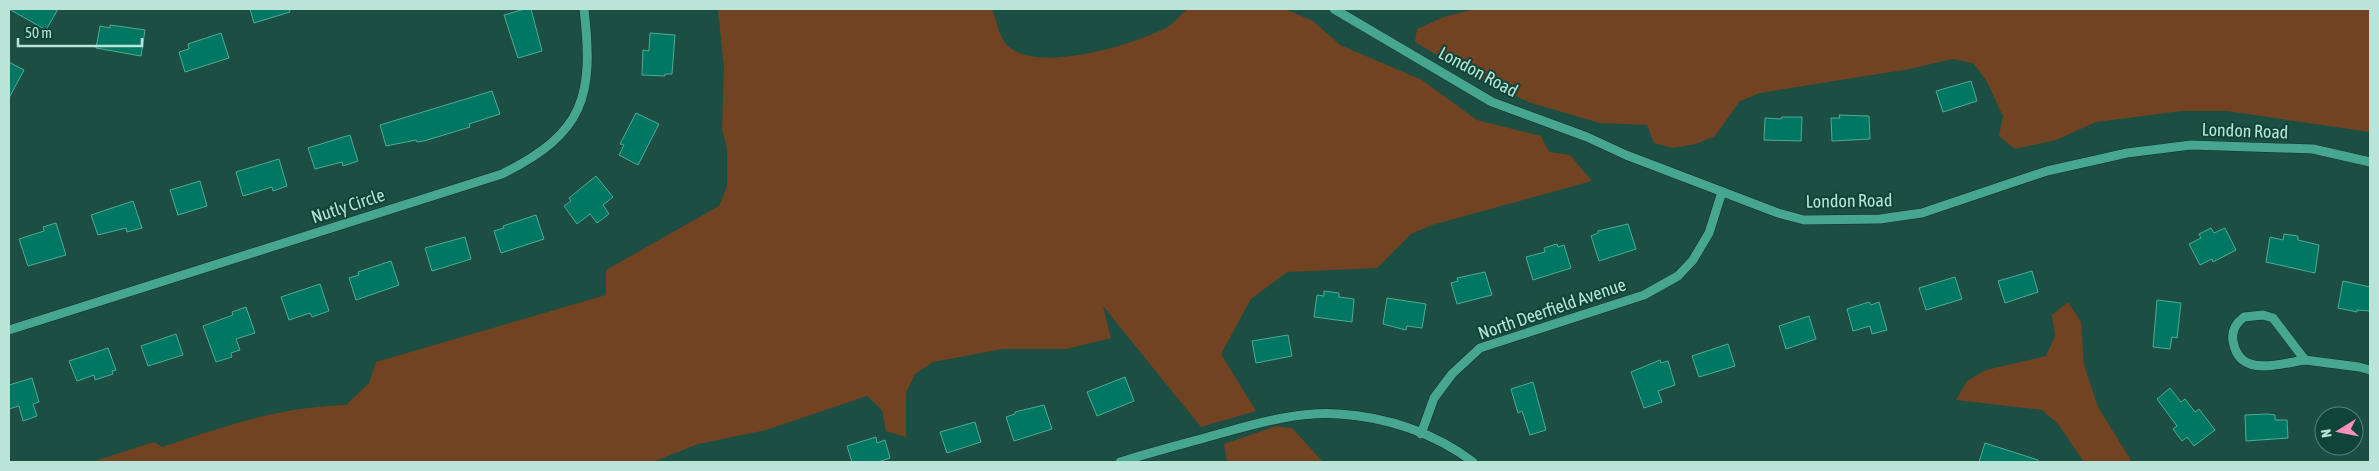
<svg xmlns="http://www.w3.org/2000/svg" width="2379" height="471" font-family="'Asap Condensed',sans-serif">
	<rect width="100%" height="100%" fill="#1c4e43"/>
	<g fill="#714322">
		<path d="M718,9H992C996,19 999,36 1006,44C1033,76 1138,44 1169,26C1177,21 1181,12 1189,9H1285L1313,21L1340,45L1422,80L1477,120L1541,136L1549,152L1570,155L1592,181L1432,225L1411,234L1377,268L1287,272L1251,299L1221,354L1256,411L1201,427L1103,306L1111,338L1066,349H1003L933,362L915,374L906,393V437L886,431L882,410L867,396L766,430L698,444L653,462H92L154,442L162,447C226,426 278,407 346,405L369,383L376,362L606,295V270L719,206L727,187V148L722,129L724,69Z"/>
		<polygon points="1474,9 2370,9 2370,132 2227,111 2182,111 2096,122 2056,140 2015,149 1999,136 2003,116 1986,80 1973,63 1952,59 1910,69 1760,93 1740,101 1715,136 1696,144 1673,148 1654,143 1647,125 1600,123 1531,103 1476,78 1415,42 1417,29 1444,17"/>
		<polygon points="2068,302 2081,322 2084,365 2098,407 2132,462 2084,462 2058,424 2042,410 1956,400 1967,381 1986,370 2046,356 2055,336 2052,315"/>
		<polygon points="1276,426 1292,428 1323,462 1223,462 1227,460 1224,444"/>
	</g>
	<g fill="#007763" stroke="#4eac95">
		<polygon points="9,9 58,9 46,30"/>
		<polygon points="250,9 289,9 290,12 254,23"/>
		<polygon points="525,9 531,9 542,51 518,58 504,15"/>
		<polygon points="110,25 145,30 141,56 96,48 100,26 110,28"/>
		<polygon points="221,33 229,58 185,72 179,52 189,49 188,44"/>
		<polygon points="650,33 675,35 672,74 665,74 665,76 642,75 643,50 649,51"/>
		<polygon points="9,62 24,70 9,98"/>
		<polygon points="1971,81 1977,101 1943,112 1936,91"/>
		<polygon points="492,91 500,114 469,124 470,127 424,141 417,142 416,140 386,146 380,125"/>
		<polygon points="636,113 659,124 638,165 619,155 624,145 620,144"/>
		<polygon points="1839,115 1869,116 1870,139 1832,141 1831,118 1840,118"/>
		<polygon points="1782,117 1802,117 1801,141 1764,140 1765,118 1781,119"/>
		<polygon points="350,135 358,161 343,166 342,162 315,169 308,148"/>
		<polygon points="279,159 287,186 273,191 272,187 243,196 236,172"/>
		<polygon points="596,176 613,197 603,205 609,214 597,223 590,214 577,224 564,206 571,201 569,198"/>
		<polygon points="200,181 207,206 178,215 170,190"/>
		<polygon points="133,201 142,228 127,232 126,228 98,235 91,215"/>
		<polygon points="536,215 544,239 501,253 494,231 504,228 503,226"/>
		<polygon points="56,223 66,255 28,266 19,239 44,231 43,227"/>
		<polygon points="1628,224 1636,249 1599,261 1591,236 1598,233 1598,231"/>
		<polygon points="2211,228 2214,233 2225,228 2236,250 2213,262 2212,259 2200,265 2189,244 2201,238 2199,234"/>
		<polygon points="2284,234 2298,236 2298,240 2319,245 2315,273 2266,262 2270,237 2283,240"/>
		<polygon points="465,237 471,259 432,271 425,248"/>
		<polygon points="1557,244 1558,247 1564,245 1571,268 1533,280 1526,257 1545,252 1544,248"/>
		<polygon points="391,261 399,285 356,300 349,278 359,275 358,272"/>
		<polygon points="2032,271 2038,292 2005,303 1998,281"/>
		<polygon points="1485,272 1492,295 1457,304 1451,283 1458,281 1457,278"/>
		<polygon points="1955,277 1962,299 1926,310 1919,288"/>
		<polygon points="2343,281 2370,287 2370,311 2357,310 2357,312 2338,308"/>
		<polygon points="320,284 329,311 312,317 310,313 289,320 281,297"/>
		<polygon points="1324,291 1339,293 1339,297 1354,299 1352,322 1314,317 1317,295 1324,296"/>
		<polygon points="1387,298 1426,304 1422,328 1407,326 1406,330 1383,324"/>
		<polygon points="2157,300 2181,303 2177,338 2172,337 2170,349 2153,347"/>
		<polygon points="1869,302 1871,305 1879,302 1887,330 1872,334 1870,326 1853,331 1847,309"/>
		<polygon points="246,307 255,333 236,339 240,350 231,353 232,357 216,362 203,326 233,315 232,312"/>
		<polygon points="1809,316 1816,339 1786,349 1779,326"/>
		<polygon points="176,334 183,355 148,366 141,346"/>
		<polygon points="1288,335 1292,356 1256,363 1252,341"/>
		<polygon points="1728,344 1735,366 1699,377 1692,356"/>
		<polygon points="108,348 116,370 112,371 113,374 95,380 94,375 77,381 69,361"/>
		<polygon points="1660,360 1661,363 1668,361 1675,385 1658,391 1662,402 1644,408 1631,372"/>
		<polygon points="1125,377 1134,401 1097,416 1087,392"/>
		<polygon points="32,378 39,402 33,404 37,416 23,421 19,406 9,409 9,385"/>
		<polygon points="1533,382 1546,430 1530,435 1522,411 1518,413 1511,389"/>
		<polygon points="2170,388 2181,402 2185,399 2195,412 2199,409 2215,430 2194,446 2187,437 2182,441 2173,429 2177,426 2157,399"/>
		<polygon points="1044,405 1052,429 1014,441 1006,417 1015,414 1015,412"/>
		<polygon points="2267,414 2275,415 2275,420 2287,420 2288,438 2246,441 2245,415"/>
		<polygon points="975,422 981,442 947,453 940,432"/>
		<polygon points="876,437 877,443 885,440 890,458 878,462 852,462 847,446"/>
		<polygon points="1985,443 2038,460 2037,462 1979,462"/>
	</g>
	<g fill="none" stroke-linecap="round" stroke-linejoin="round">
		<defs>
			<g id="minor">
				<polyline points="1334,9 1492,102 1587,137 1626,155 1778,213 1804,220 1880,219 1922,213 2047,171 2127,153 2191,145 2313,149 2370,162"/>
				<path d="M2263,315L2273,318L2305,360C2278,364 2239,378 2233,341C2231,330 2236,323 2244,317Z"/>
				<path d="M9,330L502,174C585,133 594,96 584,9"/>
				<polyline points="2305,360 2359,367 2370,370"/>
				<polyline points="1421,434 1434,398 1452,374 1480,348 1644,295 1678,276 1693,260 1709,233 1722,192"/>
				<path d="M1120,462C1151,452 1183,444 1215,435C1255,424 1297,411 1339,414C1387,417 1435,433 1473,462"/>
			</g>
		</defs>
		<use href="#minor" stroke="#13312a" stroke-width="10"/>
		<use href="#minor" stroke="#47a68f" stroke-width="9"/>
	</g>
	<g text-anchor="middle" stroke-width="4" stroke-linejoin="round" paint-order="stroke">
		<g font-size="18" fill="#b9e4d7" stroke="#0f4438">
			<text transform="translate(1478 72) rotate(28)" y="6">London Road</text>
			<text transform="translate(2245 131) rotate(2)" y="6">London Road</text>
			<text transform="translate(1849 201) rotate(-1)" y="6">London Road</text>
			<text transform="translate(348 206) rotate(-18)" y="6">Nutly Circle</text>
			<text transform="translate(1552 309) rotate(-19)" y="6">North Deerfield Avenue</text>
		</g>
	</g>
	<rect width="2379" height="471" fill="none" stroke="#b9e4d7" stroke-width="20"/>
	<g transform="translate(2339 431) rotate(260)"><circle r="24" fill="#0f4438" stroke="#538478"/>
	<path d="M0-4L9 19L0 12L-9 19Z" fill="#fe8ebc"/>
	<text y="-8" font-size="14" font-weight="bold" text-anchor="middle" fill="#b9e4d7">N</text>
	</g>
	<path d="M18 38v8h124v-8" fill="none" stroke="#b9e4d7" stroke-width="2.5"/>
	<text x="25" y="38" font-size="15" fill="#b9e4d7" stroke="#0f4438" stroke-width="4" paint-order="stroke">50 m</text>
</svg>
